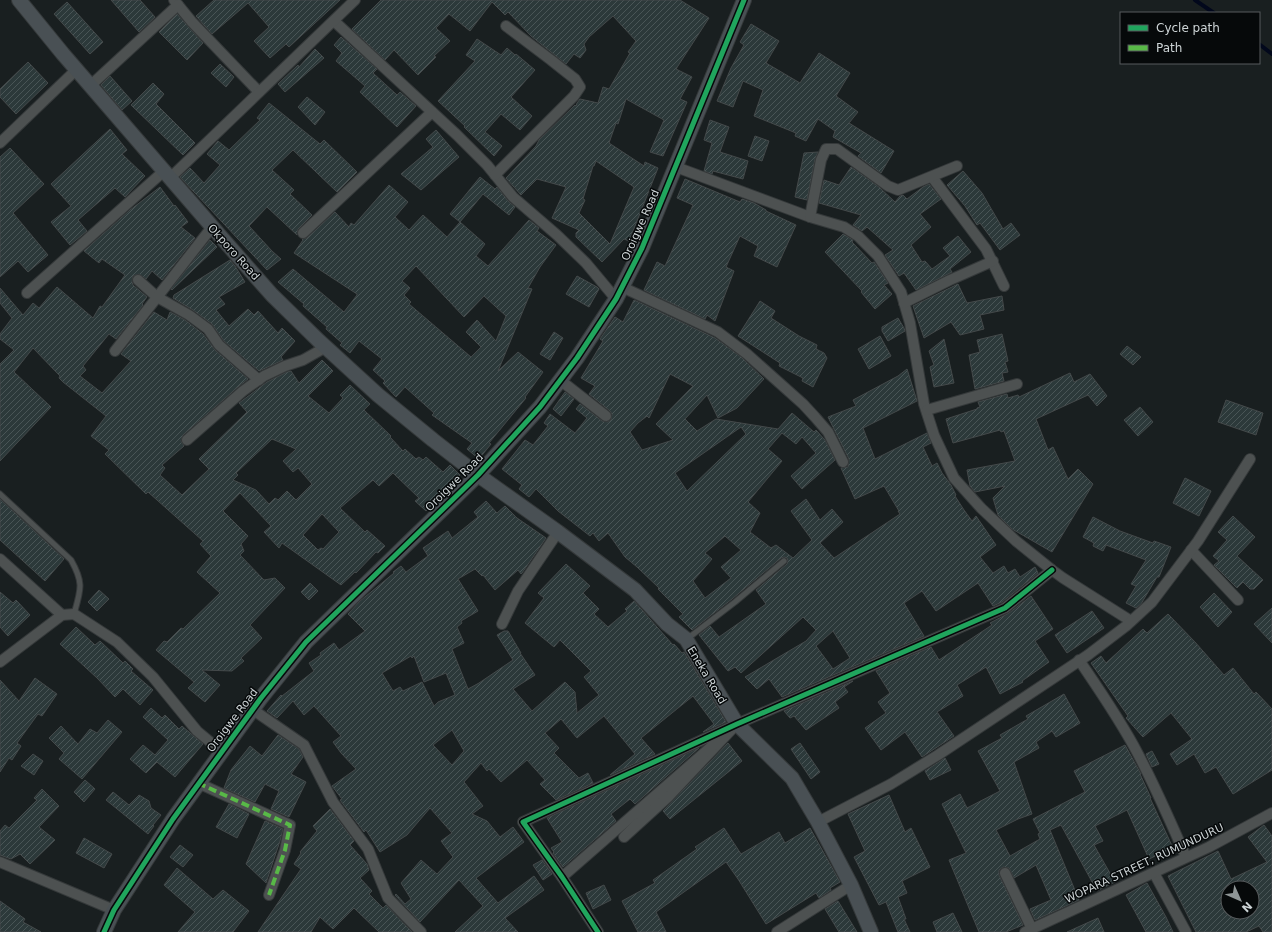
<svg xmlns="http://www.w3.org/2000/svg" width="1272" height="932" font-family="'DejaVu Sans',sans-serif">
	<defs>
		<pattern id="building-hatch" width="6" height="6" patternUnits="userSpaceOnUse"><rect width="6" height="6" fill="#2c393a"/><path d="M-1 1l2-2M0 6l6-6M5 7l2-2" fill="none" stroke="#495556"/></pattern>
	</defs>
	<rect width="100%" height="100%" fill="#191f20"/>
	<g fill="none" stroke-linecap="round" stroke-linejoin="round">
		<g stroke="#02081c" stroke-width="4">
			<polyline points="1195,0 1214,13"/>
			<polyline points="1259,44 1272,54"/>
		</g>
	</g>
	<g fill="url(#building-hatch)" stroke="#44494a" fill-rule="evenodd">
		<polygon points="111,0 140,0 155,17 139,32"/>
		<polygon points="214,0 340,0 289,47 286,44 270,58 254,41 269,27 248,3 212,34 196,16"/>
		<path d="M381,0H680L709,18L676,69L692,77L680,99L687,102L663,156L650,152L664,120L626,99L618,124L616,123L609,143L644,166L645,162L658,168L629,241L624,239L602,262L576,237V233L579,230L552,218L566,187L537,179L521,195L506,178L536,146L539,140L575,105L576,106L577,103L580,99L598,103L603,87L609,89L630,53L628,52L636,41L613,16L589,37L584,44L586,50L580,58L574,54L566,64L531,36L508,12L505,15L492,2L470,31L449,14L436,28L450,41L434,56L436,57L418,75L394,50L385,60L352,29ZM596,161L634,187L610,244L579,213L585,200L583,199L593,166H594Z"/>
		<polygon points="67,2 103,42 90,54 54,14"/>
		<polygon points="177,14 203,43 187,60 159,32"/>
		<polygon points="751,24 779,41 766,63 800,83 819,53 850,73 836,96 858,112 849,123 894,151 881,173 858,156 861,153 833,137 835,131 818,119 806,141 795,136 796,133 754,116 763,90 743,81 733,107 717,101 731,68 744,45 740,42"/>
		<polygon points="341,37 377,69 373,73 397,95 400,92 416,106 397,127 360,92 365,86 336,61 342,53 334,45"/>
		<polygon points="477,39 501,55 507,48 515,55 516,54 535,70 511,97 532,116 520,130 501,114 485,132 502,146 494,156 464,127 465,126 438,101 475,61 466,55"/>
		<polygon points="315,49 324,58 285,92 278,84 298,65 299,67"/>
		<polygon points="28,62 48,83 16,114 0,97 0,89"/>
		<polygon points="220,64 234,77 226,87 211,73"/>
		<polygon points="110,76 132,101 122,110 101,85"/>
		<polygon points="153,83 164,94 156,104 195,143 183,155 131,105"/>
		<polygon points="307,97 325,112 315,125 298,107"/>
		<polygon points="269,103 320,144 324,140 357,172 337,192 293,150 272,170 294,190 290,194 312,215 298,229 297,235 267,207 249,226 272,251 281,259 267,270 180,177 190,168 204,183 220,165 207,154 218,141 229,150 260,120 257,118"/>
		<polygon points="710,120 729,127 720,152 748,161 743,179 713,171 712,174 704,171 712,143 704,140"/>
		<polygon points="110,129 127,150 122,154 145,176 125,197 115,188 78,220 87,231 70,245 51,222 71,206 51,184"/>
		<polygon points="436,130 459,157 421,190 401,174 433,147 426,139"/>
		<polygon points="755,136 769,141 762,161 748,156"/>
		<polygon points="10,148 44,184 13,213 48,255 28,272 18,261 0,277 0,157"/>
		<polygon points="818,152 815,159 807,200 795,197 804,153"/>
		<polygon points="851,167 879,187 895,202 900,196 903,195 907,199 923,187 929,184 941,199 920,214 931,227 911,245 922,262 925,261 932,269 950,256 943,248 958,236 971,252 950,269 952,272 916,290 904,273 899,276 885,255 893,250 867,227 862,231 853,225 861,215 819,203 824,180 839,185"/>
		<polygon points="963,171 982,193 1003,229 1011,223 1020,235 1000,250 980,223 977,225 965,206 947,185"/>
		<polygon points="480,177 495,189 497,187 508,201 515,207 509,215 483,194 460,222 450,214"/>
		<polygon points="685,179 740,202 742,199 754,203 766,210 766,211 796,225 777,267 754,256 758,246 740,236 726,267 734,271 715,321 707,315 705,319 644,290 657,262 665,266 693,205 677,198"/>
		<path d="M389,185L408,202L395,217L409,230L423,215L447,237L460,222L485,244L476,256L488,266L529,220L539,228L537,231L556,245L540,267L528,288L532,289L498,371L518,352L543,372L525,397L526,398L489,443L491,444L479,459L467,449L472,443L432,415L434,413L405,387L396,397L383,383L385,381L373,370L382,359L359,341L350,353L340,345L342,343L326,329L327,327L303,306L304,304L278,282L293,269L344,312L357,295V294L294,253L303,240L302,239L307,238L335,212L349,227L351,223L354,225ZM416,266L464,317L484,296L506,316L496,341L477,320L466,332L481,347L471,357L409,304L411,302L404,295L410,288L402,281Z"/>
		<path d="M160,187L174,206L175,205L188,222L181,227L195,238L162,280L152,271L146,279L139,274L133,276L132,282L133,285L147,297L142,304L143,305L116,339L109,334L83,366L86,370L80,376L102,393L131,361L121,354L154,312L167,320L170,312L185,320L203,334L215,350L248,379L239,386L183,435L181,441L184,446L162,465L165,468L160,475L182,495L209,469L199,459L247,412L239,403L267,382L287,372L291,371L299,383L322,360L333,371L308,396L329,413L343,398L340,395L350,385L370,404L364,410L391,436L390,437L403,451L405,449L416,459L419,457L423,460L426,457L443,472L450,465L460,475L426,511L415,501L419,498L393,473L379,486L373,480L340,508L365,532L367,530L385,546L378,553L376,552L356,573L355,572L341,585L282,543L279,548L264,532L271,526L240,493L223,511L248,536L241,544L244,551L240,555L264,580L275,578L285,588L250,625L262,638L241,658L244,661L232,671L202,670L220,685L205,702L188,688L194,682L156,650L164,641L167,642L181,628L183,629L220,593L197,572L211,556L200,544L203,541L148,492L146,494L105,454L109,450L91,436L106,416L63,382L59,378L60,376L33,348L14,372L51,407L0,461V364L14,350L0,339V334L12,318L0,303V288L23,315L33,303L39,308L57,287L93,318L100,306L102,307L125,275L102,259L99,263L84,251L130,210ZM272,439L296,449L283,461L293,472L298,468L312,484L296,500L287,491L278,500L275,498L269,504L256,490L233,480L238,475L236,473ZM322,514L339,532L323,549L321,548L318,550L303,535Z"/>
		<polygon points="843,234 853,240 852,242 872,263 874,262 888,283 884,285 892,294 875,309 861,292 862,291 825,252"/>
		<polygon points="210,240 217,247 172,290 171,289"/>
		<polygon points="230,260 235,266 245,282 219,297 225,304 216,310 229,326 248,309 254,315 258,311 278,333 282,328 295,341 281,357 283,360 259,371 224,341 212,324 193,310 173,298 174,295"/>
		<polygon points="577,276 597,287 599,289 589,307 566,294"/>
		<polygon points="958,284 967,303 1002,296 1004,310 980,315 984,329 960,335 951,322 924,338 913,306"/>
		<path d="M634,300L715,338L741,357L764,379L737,408L718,418L707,395L685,419L697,431L716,419L778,429L792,413L814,432L816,430L825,440L835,460L802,489L791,476L816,453L802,437L796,444L782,433L768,449L782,461L748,502L760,513L750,532L771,548L776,545L793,558L812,540L791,511L806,499L820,520L832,509L843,522L820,543L834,558L900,514L898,511H899L884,486L855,499L841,468L848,467L849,459L828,417L856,406L853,400L898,376L907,369L917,401L863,428L875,459L927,433L931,443L923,447L932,466L937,463L942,473L951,485L956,495L955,496L964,510L972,521L976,516L996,545L980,557L993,573L1004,566L1008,573L1015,569L1020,577L1035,567L1038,573L1002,602L993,606L978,583L936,611L922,591L904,603L924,636L782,697L769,679L757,689L745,677L806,641L816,630L803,617L741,673L735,667L728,671L699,635L710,626L719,637L766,604L756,590L787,564L788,561L787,558L784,557L781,558L732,599L692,630L679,617L683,614L658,589L659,588L637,567L625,557L608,533L599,541L593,533L590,536L558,511L536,489L529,497L519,489L522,485L502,469L525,440L533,445L548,426L544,423L550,414L575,433L587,418L576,409L580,404L602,421L608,422L611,420L612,414L610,411L589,394L595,386L581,378L603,341L600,339L615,317L623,322ZM670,374L693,386L656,424L673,440L642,450L630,432L638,423L647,416L649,418ZM741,427L746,434L687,491L675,473ZM725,536L741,550L721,567L731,578L705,598L693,581L712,559L705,553ZM833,631L850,658L833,669L816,646Z"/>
		<polygon points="760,301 775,311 771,318 799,336 817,345 816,349 824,353 827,358 813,387 802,381 803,378 779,366 780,363 738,336"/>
		<polygon points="898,318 904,328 905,331 888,341 882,331 882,327"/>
		<polygon points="554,332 563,338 550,360 540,354"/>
		<polygon points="1002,334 1008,361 1005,362 1008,372 1002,373 1004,381 975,389 969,355 980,352 977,340"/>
		<polygon points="880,336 891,356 869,369 858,349"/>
		<polygon points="944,339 954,383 934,387 930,367 934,365 929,351"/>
		<polygon points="1127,346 1141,357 1133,365 1120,354"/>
		<polygon points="1070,373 1074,382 1090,374 1107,396 1097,406 1088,395 1036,419 1048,450 1053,447 1068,479 1078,469 1093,484 1052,552 1012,529 998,515 993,498 1005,486 975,492 970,486 967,470 1015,461 1004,431 1001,432 1000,430 953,443 946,419 977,409 977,408 980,407 978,402 1007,394 1008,398 1018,395 1019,397"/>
		<polygon points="565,392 574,399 561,416 553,409"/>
		<polygon points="1226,400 1263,413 1256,435 1218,422"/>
		<polygon points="1140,407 1153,422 1138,436 1124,420"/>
		<polygon points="1185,478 1211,491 1199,516 1173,503"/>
		<polygon points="0,499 64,559 45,581 0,540"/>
		<path d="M486,501L497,513L505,506L517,518L546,538L522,573L521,574L518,570L495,590L483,575L482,576L475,569L458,579L478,611L461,621L462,623L457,627L464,643L452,649L468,689L479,683L513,660L497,635L504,631H508L521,653H520L535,675L513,689L532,711L565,682L575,692L577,713L599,695L584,677L591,671L560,640L554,647L525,623L544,598L538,593L566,564L590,586L583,593L599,609L594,614L608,627L627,611L625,609L634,601L673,645L674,644L682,653L684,652L726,722L703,732L714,724L693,696L641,738L655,754L610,775L635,754L604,716L577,738L561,719L545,733L559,748L554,753L579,778L588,773L593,783L556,800L540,784L545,780L527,760L501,782L489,769L487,771L481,763L464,782L483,806L472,814L487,821L500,837L513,827L524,842L476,878L498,903L534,876L544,890L505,918L518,932H455L483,906L459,880L420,922L395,895L396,894L405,904L411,899L401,883L421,860L437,874L453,857L441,841L452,833L430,808L407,835L380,852L366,830L364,832L340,800L342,799L332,786L356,769L341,753L333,742L341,736L314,706L304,715L293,701L277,718L267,711L281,695L282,696L314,671L309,663L321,655L320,653L334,643L339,650L365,631L348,614L360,601L394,573L393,572L401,566L406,572L428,556L423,548L448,531L452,538L478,517L474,512ZM411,656L412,658L414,656L424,682L446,673L455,695L438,702L434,706L422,682L403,691L400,687L393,691L382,673ZM452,730L464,751L452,765L433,745Z"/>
		<polygon points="1233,516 1255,537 1237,556 1263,580 1254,589 1250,589 1243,582 1237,588 1214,565 1219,561 1213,556 1227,540 1218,532"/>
		<polygon points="1093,517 1120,531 1153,543 1154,541 1171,547 1159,577 1157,577 1141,604 1136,608 1126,603 1136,586 1131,584 1146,560 1106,545 1103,551 1093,546 1094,543 1083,537"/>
		<polygon points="310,583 318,591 309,600 301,592"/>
		<polygon points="99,590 109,599 97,611 88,602"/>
		<polygon points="0,592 13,603 16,600 30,615 8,636 0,627"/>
		<polygon points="1214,593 1232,612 1218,627 1200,607"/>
		<polygon points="1031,596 1053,629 1035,641 1049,662 1022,681 1023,682 1000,694 986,667 957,685 963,696 937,712 954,736 922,757 905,732 881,750 865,728 886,713 878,702 890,693 876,671 931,647 939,660 992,625 990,623 1009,613"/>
		<polygon points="1272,608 1272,643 1254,624"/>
		<polygon points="1092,611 1104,628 1067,653 1055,635"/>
		<polygon points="1168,614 1195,642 1224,675 1233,668 1254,694 1256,692 1272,709 1272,770 1233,794 1216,767 1205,773 1194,754 1177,765 1170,754 1192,739 1171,713 1143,737 1126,718 1128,716 1091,663 1101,656 1106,663 1143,629 1147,633"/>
		<polygon points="76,627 95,645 100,641 123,663 125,661 133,669 131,671 153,690 140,705 123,689 115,697 97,678 60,644"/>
		<polygon points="35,678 57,694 42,716 38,714 17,743 21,746 12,760 9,758 0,772 0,680 19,701"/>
		<polygon points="853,681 844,687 848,692 835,702 839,708 806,730 794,716 790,718 784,711"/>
		<polygon points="1064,694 1080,723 1056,737 1052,731 1036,742 1039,748 1014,762 1032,814 1018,819 996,830 1010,856 1040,839 1038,834 1040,833 1033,819 1085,792 1074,771 1125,745 1141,774 1140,774 1151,798 1150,798 1173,848 1149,859 1127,810 1095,826 1103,841 1094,845 1115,882 1097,891 1061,825 1050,830 1079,900 1035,920 1030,909 1051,900 1036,865 1014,878 1009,868 1003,867 999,870 999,875 1023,925 1006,932 979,932 949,860 966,853 942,804 960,794 967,808 1000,791 978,751 1002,738 1000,735 1028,719 1026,716"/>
		<polygon points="151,708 162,718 165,715 179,729 182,726 203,744 175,777 157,762 146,773 130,759 143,745 155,755 168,740 143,717"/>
		<polygon points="108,720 122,732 82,779 59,759 64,753 49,738 61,726 78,744 90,729 97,733"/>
		<polygon points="278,735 299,749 303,757 291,774 306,782 289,817 271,809 279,791 265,784 255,802 224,788 231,770 250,746 262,756"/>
		<polygon points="728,743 742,761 670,819 663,811"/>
		<polygon points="800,743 820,772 811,779 791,749"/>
		<polygon points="699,748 635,804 630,799 611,814 616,821 563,867 553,853 554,852 551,848 562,842 547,818"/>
		<polygon points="1152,751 1159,764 1152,767 1146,754"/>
		<polygon points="33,754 43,761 34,775 21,766"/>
		<polygon points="945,758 951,770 930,780 925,771"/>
		<polygon points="85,780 95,789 84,802 74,792"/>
		<polygon points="42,789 59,806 39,827 55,840 30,864 20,854 11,859 0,855 0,831 5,825 9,828 37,800 34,798"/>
		<polygon points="113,792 129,805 139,795 149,801 151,808 161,815 153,825 154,826 148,834 106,800"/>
		<polygon points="889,795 905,832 911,828 930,867 902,881 907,893 898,897 906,919 904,919 910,932 898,932 886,902 879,905 854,857 865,851 848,814"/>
		<polygon points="229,804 249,814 237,838 216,827"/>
		<polygon points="330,809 354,841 350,845 367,864 369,870 360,878 372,891 369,894 383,908 386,905 412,932 379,932 354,908 333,929 320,917 311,932 258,932 301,869 294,864 301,853 300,852 317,831 313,826"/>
		<polygon points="265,821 283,829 280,841 266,883 246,864"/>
		<path d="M1264,825L1272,836V932H1263L1259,926L1246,932H1196L1168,876L1218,851L1231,879L1267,862L1248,837ZM1228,888H1252V912H1228Z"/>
		<polygon points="724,828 741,854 779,832 785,843 810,828 840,882 830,888 831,890 819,898 816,893 766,924 738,879 726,862 656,912 666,932 638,932 622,901 655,883 653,880 697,849 695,847"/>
		<polygon points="84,838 112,854 104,868 76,853"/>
		<polygon points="180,845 193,855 183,867 170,857"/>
		<polygon points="542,860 552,874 543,880 533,865"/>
		<polygon points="177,868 213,899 223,890 249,911 233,932 178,932 195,912 164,885"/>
		<polygon points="1147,883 1166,917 1173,932 1146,932 1126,895"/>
		<polygon points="604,885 611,900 593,909 586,893"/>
		<polygon points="0,901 25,919 23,922 41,932 0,932"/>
		<polygon points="838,901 857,932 839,932 825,909"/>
		<polygon points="953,913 962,932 937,932 933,922"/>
		<polygon points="1098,918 1104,932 1067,932"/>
	</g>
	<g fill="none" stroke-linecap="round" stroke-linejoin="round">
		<defs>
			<g id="lane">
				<path d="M0,494L71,560C84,583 81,589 74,614"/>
				<polyline points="687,639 735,602 784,561"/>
			</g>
			<g id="street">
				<polyline points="174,0 192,22 259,92"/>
				<polyline points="334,21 457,135 487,165 513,197 557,235 586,263 616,299"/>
				<polyline points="90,86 178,5"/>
				<polyline points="0,143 76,70"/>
				<polyline points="676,167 810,217 844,227 858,236 878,256 901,292 910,323 924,404 934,435 954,478 981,508 1016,541 1052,570 1063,578 1131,621"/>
				<polyline points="495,175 574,96 580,87 575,79 551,60 506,26"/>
				<polyline points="932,177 986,249 1004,286"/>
				<polyline points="170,178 355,0"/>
				<polyline points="810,217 821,160 826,149 837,149 888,186 898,190 957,166"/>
				<polyline points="303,233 432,112"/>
				<polyline points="138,280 157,297 189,315 208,329 219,345 259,380"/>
				<polyline points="622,287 718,332 747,354 803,404 815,417 828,432 843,462"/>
				<polyline points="27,293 164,171"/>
				<polyline points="904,303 950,280 993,261"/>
				<polyline points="115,351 212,227"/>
				<polyline points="560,380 606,416"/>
				<polyline points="927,410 1017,384"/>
				<polyline points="187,440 243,391 264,376 285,366 303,360 326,347"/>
				<polyline points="1191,550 1238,600"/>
				<polyline points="0,559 62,615"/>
				<polyline points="502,624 518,591 558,532"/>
				<path d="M1079,660C1100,691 1121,721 1138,754C1156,788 1171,823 1186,857"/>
				<polyline points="0,662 62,615 74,614 117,642 153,677 197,731 221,751"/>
				<polyline points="252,709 304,745 333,802 368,849 388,898 421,932"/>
				<polyline points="732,729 668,797 624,837 733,728"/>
				<polyline points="198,783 290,825 285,850 269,895"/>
				<polyline points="818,822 891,784 938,755 1088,655 1126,626 1152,602 1198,541 1250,459"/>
				<polyline points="0,862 114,910"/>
				<polyline points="1005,873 1032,929"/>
				<polyline points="1154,873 1186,932"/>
				<polyline points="562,877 728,732"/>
				<polyline points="598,932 562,877 523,822 737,724 1005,608 1052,570"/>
				<polyline points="777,932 851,885"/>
				<polyline points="1025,932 1209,847 1272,813"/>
			</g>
			<g id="secondary">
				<polyline points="19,0 63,54 221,237 272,295 319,341 378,395 433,440 478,475 558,532 635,590 667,624 686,639 737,724 792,778 818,822 851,885 871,932"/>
				<polyline points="104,932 114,910 173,819 261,698 306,642 478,475 540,407 577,358 616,299 642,248 744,0"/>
			</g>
		</defs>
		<use href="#lane" stroke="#35393a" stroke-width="7"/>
		<use href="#street" stroke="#35393a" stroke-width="12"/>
		<use href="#secondary" stroke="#35393a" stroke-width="16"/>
		<use href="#lane" stroke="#4d5151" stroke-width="5"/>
		<use href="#street" stroke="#4d5151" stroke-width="10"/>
		<use href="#secondary" stroke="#495054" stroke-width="14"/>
		<polyline stroke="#58b947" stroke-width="4" stroke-dasharray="8 4" stroke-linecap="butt" points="198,783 290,825 285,850 269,895"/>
		<defs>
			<g id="cycleway">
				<polyline points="104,932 114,910 173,819 261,698 306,642 478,475 540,407 577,358 616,299 642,248 744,0"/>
				<polyline points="598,932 562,877 523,822 737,724 1005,608 1052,570"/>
			</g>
		</defs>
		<use href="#cycleway" stroke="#06090a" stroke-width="8"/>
		<use href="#cycleway" stroke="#20a55d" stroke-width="5"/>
	</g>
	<g text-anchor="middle" stroke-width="3" stroke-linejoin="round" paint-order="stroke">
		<g font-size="11" fill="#cdd4d6" stroke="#06090a">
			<text transform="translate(640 225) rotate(-66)" y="4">Oroigwe Road</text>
			<text transform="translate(234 252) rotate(48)" y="4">Okporo Road</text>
			<text transform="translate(454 482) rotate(-45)" y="4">Oroigwe Road</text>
			<text transform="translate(707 675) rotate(59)" y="4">Eneka Road</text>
			<text transform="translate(232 720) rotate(-53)" y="4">Oroigwe Road</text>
			<text transform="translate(1144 863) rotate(-25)" y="4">WOPARA STREET, RUMUNDURU</text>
		</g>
	</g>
	<rect x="1120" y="12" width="140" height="52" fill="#06090a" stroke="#565a5c"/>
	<rect x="1128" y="25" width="20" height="6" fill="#20a55d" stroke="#565a5c"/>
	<text x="1156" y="32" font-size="12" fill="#cdd4d6">Cycle path</text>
	<rect x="1128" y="45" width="20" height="6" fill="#58b947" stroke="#565a5c"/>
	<text x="1156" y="52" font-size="12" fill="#cdd4d6">Path</text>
	<g transform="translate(1240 900) rotate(135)"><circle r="19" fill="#06090a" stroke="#565a5c"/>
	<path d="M0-3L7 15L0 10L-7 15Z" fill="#8e9596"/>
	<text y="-6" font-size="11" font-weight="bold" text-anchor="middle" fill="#cdd4d6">N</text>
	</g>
</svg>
